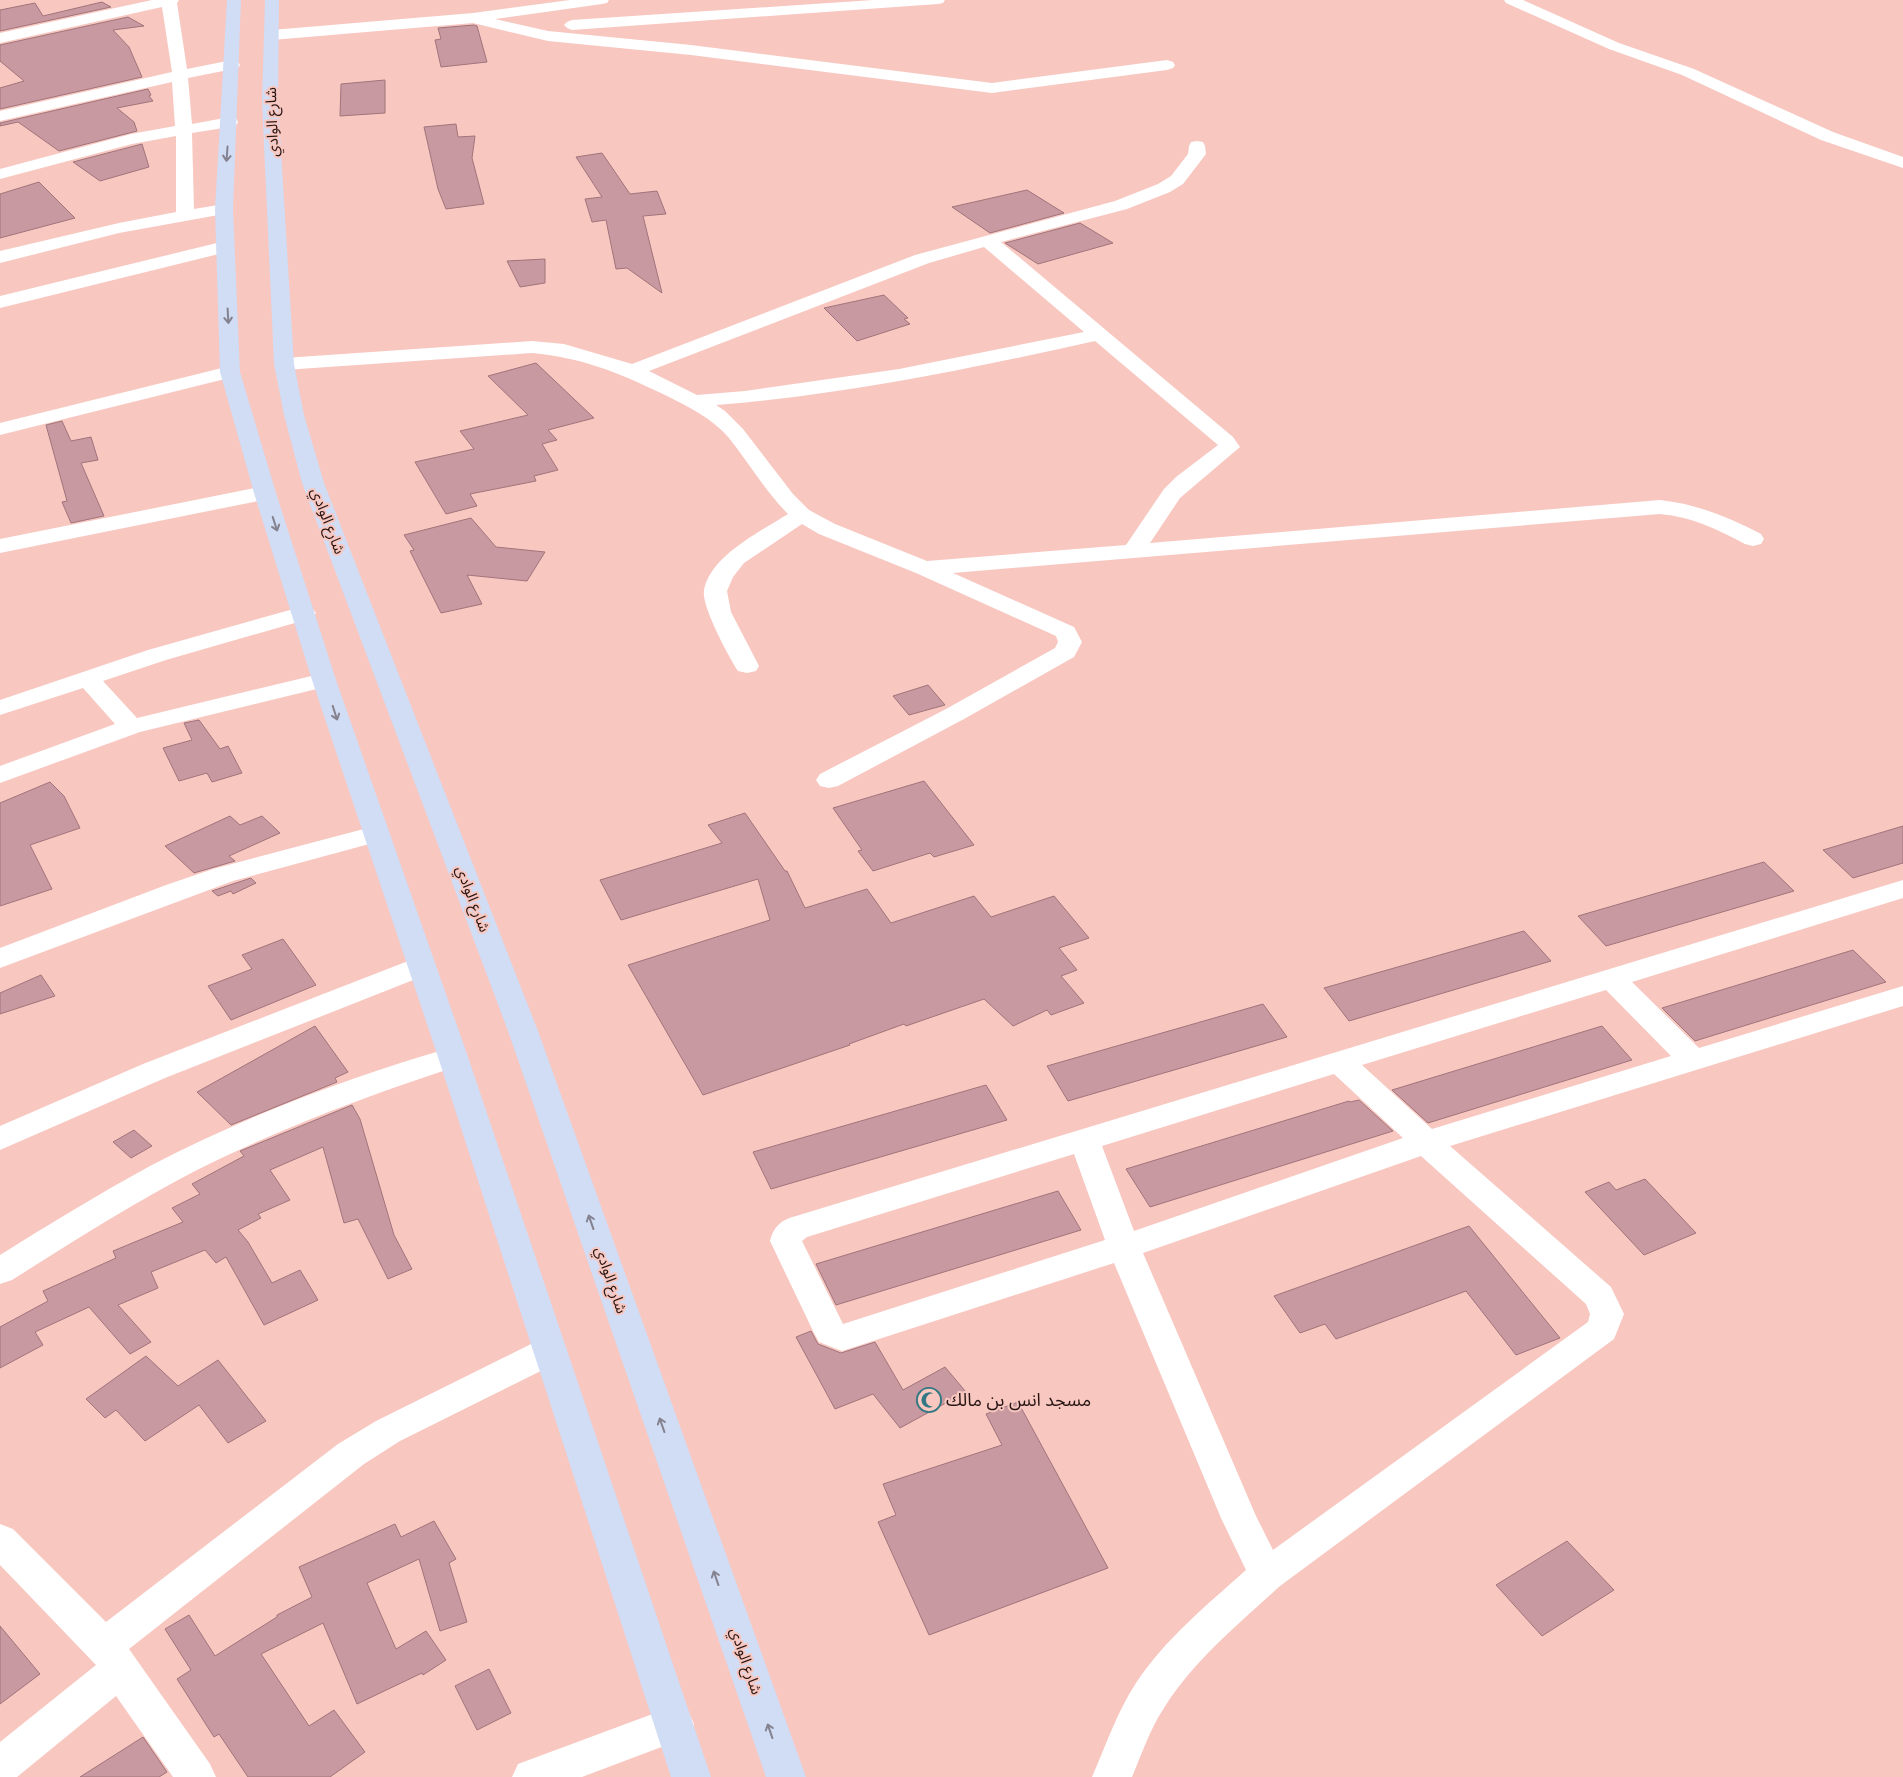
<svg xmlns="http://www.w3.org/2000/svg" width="1903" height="1777" font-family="'Playfair Display','Noto Sans Arabic',serif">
	<rect width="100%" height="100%" fill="#f8c7c0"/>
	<g fill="#c899a0" stroke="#a1747b">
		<polygon points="102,2 111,7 0,31 0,10 35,3 43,16"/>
		<polygon points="128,17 144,26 113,30 129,47 142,77 0,109 0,88 24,81 0,61 0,45"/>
		<polygon points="474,25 477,26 487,62 441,67 435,40 441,39 438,28"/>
		<polygon points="385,80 385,113 340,116 341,84"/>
		<polygon points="148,89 151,95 149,96 153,101 117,108 134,122 137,131 59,151 18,122 0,126 0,123"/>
		<polygon points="456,124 458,137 475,136 472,158 484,204 446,209 438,189 424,127"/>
		<polygon points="142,144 149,167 100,181 73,162"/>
		<polygon points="602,153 630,194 657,191 666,214 643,216 662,293 627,268 616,269 606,220 592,222 585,199 602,197 576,157"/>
		<polygon points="39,182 75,218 0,238 0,194"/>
		<polygon points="1027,190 1064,213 990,233 952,207"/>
		<polygon points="1080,223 1113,243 1038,264 1005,243"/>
		<polygon points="545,259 545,283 520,287 507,261"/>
		<polygon points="884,295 908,318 904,319 910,324 857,341 824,308"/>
		<polygon points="536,363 594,418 548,430 557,440 542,444 558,470 534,476 536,481 470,494 477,506 446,514 415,462 474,449 460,431 528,415 488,376"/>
		<polygon points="62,421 71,441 91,437 98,460 81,463 104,516 71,523 62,502 67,501 46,425"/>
		<polygon points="471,518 496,547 545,552 527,581 467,575 482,604 441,613 410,551 414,550 404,535"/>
		<polygon points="928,685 945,705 909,715 893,696"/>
		<polygon points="199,720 220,749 228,746 242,773 212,782 207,773 179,781 163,748 192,740 184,723"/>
		<polygon points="924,781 974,845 934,857 930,853 873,871 858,851 862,850 833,808"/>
		<polygon points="50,782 64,796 80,828 30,845 52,889 0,906 0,803"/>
		<polygon points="745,813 785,871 787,871 805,908 867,889 891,923 974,896 991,917 1054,896 1089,938 1059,948 1077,970 1061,976 1084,1003 1051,1015 1047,1010 1013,1026 984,999 906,1026 904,1024 849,1044 850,1045 703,1095 628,965 770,920 758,879 621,920 600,880 722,843 708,825"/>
		<polygon points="230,816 240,825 262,816 280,833 229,856 235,861 194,873 165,846"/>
		<polygon points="1903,826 1903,863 1853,878 1823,850"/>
		<polygon points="1764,862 1794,891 1606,946 1578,916"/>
		<polygon points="251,878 256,883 233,894 231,891 218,896 212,891"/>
		<polygon points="1524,931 1551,961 1349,1021 1324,988"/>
		<polygon points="283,939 316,985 231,1020 208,986 252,969 242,955"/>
		<polygon points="1853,950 1886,982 1695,1041 1662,1008"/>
		<polygon points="41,975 55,996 0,1014 0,993"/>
		<polygon points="1263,1004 1287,1037 1068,1101 1047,1066"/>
		<polygon points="315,1026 348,1072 335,1078 337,1082 231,1125 197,1092"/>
		<polygon points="1602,1026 1632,1060 1428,1123 1392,1090"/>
		<polygon points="986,1085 1007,1120 771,1189 753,1152"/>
		<polygon points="1359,1100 1393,1131 1150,1207 1126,1169 1349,1101 1350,1102"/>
		<polygon points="352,1105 360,1119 394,1235 412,1269 388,1279 358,1219 344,1223 323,1147 270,1170 290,1200 258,1214 261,1218 238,1230 248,1242 272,1283 300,1270 318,1300 264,1325 226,1257 216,1263 205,1250 151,1272 158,1288 118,1305 151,1342 130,1354 89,1307 35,1332 43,1345 0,1368 0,1327 48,1301 43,1291 116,1258 113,1251 183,1222 172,1208 200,1194 192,1184 244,1156 240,1151"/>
		<polygon points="134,1130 152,1146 131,1158 113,1142"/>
		<polygon points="1645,1179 1696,1233 1644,1255 1585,1192 1609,1182 1616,1190"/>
		<polygon points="1058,1191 1081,1230 836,1305 816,1264"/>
		<polygon points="1469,1226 1560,1338 1516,1355 1466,1291 1336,1339 1325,1324 1300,1333 1274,1296"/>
		<polygon points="811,1331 818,1344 841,1353 875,1342 903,1390 945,1367 966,1392 900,1428 873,1394 835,1409 796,1337"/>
		<polygon points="146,1356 178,1386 218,1360 266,1421 228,1443 199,1405 145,1441 116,1410 105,1418 86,1399"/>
		<polygon points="1018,1402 1108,1568 929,1635 878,1522 896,1515 883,1484 1002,1445 986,1414"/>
		<polygon points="434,1521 456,1559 449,1563 467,1622 440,1631 419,1559 367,1583 396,1649 426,1631 446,1660 423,1675 422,1673 357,1704 323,1623 261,1654 309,1726 334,1710 365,1752 330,1777 248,1777 219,1734 214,1737 177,1679 191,1670 165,1629 189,1615 215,1656 277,1617 277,1615 312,1597 299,1567 395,1524 401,1537"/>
		<polygon points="1567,1541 1614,1590 1542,1636 1496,1585"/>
		<polygon points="0,1626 40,1674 0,1704"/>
		<polygon points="489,1669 511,1713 477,1730 455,1686"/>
		<polygon points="143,1737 167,1772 159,1777 80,1777"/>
	</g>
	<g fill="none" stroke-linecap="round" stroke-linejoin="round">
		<g fill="#fff" fill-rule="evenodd">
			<polygon points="152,0 179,0 177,3 187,69 232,60 238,62 240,65 238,68 188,78 192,124 230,117 236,118 238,122 236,126 192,133 194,209 224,204 230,205 233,209 230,213 224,214 119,233 0,263 0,251 119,223 176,212 176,136 132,144 0,179 0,169 131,134 175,126 172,82 0,121 0,111 172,72 162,7 0,43 0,33"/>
			<polygon points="570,0 609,0 607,3 602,4 495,19 548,31 691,45 992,83 1167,60 1173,62 1175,65 1173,68 1167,70 992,93 691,55 548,41 473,23 272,40 267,38 264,35 267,32 272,30 473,13"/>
			<polygon points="873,0 945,0 943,3 938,4 572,30 567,28 564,25 567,22 572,20"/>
			<polygon points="1504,0 1523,0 1619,43 1694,69 1833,132 1903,157 1903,168 1821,140 1682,75 1609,49 1506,3"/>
			<path d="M1197,141L1203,142L1205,146L1206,154L1183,184L1170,192L1127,209L1001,242L1233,437L1240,447L1180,498L1150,543L1660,500C1697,504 1728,517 1761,534L1764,539L1761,544L1753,546L1745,544C1717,529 1692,517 1660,514L953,573L1074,627L1082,642L1074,657L964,719L838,786L829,788L820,786L816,780L820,774L946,709L1055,648L1058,642L1056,636L916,573L819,534L802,524L744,563L733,577L727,591L731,612L759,666L756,671L747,673L738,671C729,657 701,606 704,590C710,556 761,531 788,514C765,491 749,463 729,438C711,417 687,406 663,394C617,372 583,358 532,353L284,370L277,368L274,364L277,360L284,358L532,341L564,344L632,364L915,255L1115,201L1158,184L1171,176L1188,154L1189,146L1191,142ZM984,247L1084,332L899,369L745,391L697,395L649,371L929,263ZM1095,341L1218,445L1176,477L1164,489L1126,545L927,561L835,524L809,510L793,494L743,429L725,411L716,405C844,395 970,369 1095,341Z"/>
			<polygon points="225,241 231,243 234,247 231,251 0,308 0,296"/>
			<polygon points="230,366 237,368 240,372 237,376 0,435 0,423"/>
			<polygon points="265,486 273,488 276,493 273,498 0,553 0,539"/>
			<polygon points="304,606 312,608 316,613 312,618 166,660 103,681 137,718 324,673 333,675 336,680 333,685 140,732 0,783 0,766 115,724 83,688 0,715 0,700 148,650"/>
			<polygon points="375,826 384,828 388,834 384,840 233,881 0,968 0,948 166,885 213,869"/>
			<path d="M1903,880V898L1632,982L1699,1048L1903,986V1006L1450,1146L1611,1287L1624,1314L1614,1339L1280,1586C1239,1624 1194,1660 1164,1708C1150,1729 1142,1753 1132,1777H1092C1106,1745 1117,1712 1136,1683C1165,1639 1207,1605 1246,1570L1221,1518L1114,1263L842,1351L819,1342L814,1333L770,1241C774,1226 781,1220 796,1216ZM1606,990L1671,1056L1432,1129L1362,1065ZM1334,1074L1403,1138L1134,1231L1102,1146ZM1074,1154L1105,1240L843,1324L802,1241L807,1237ZM1421,1156L1586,1304L1590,1314L1588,1322L1273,1550L1256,1516L1143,1253Z"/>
			<polygon points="421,956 431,959 435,966 431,973 165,1078 0,1150 0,1126 143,1064"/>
			<path d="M453,1047L464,1050L468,1057L464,1064C372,1094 283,1127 197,1170C133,1203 72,1242 12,1280L0,1284V1255C49,1224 99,1194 150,1166C246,1116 349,1077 453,1047Z"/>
			<polygon points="549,1337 561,1341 566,1351 561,1361 400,1441 364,1464 129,1649 210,1764 216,1777 173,1777 116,1696 17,1777 0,1777 0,1742 96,1665 0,1565 0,1524 13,1529 106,1622 338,1444 376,1421 537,1341"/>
			<polygon points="674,1706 688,1711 694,1724 688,1737 582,1777 512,1777 518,1764"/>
		</g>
		<g fill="#d1dcf5" fill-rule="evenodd">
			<polygon points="227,0 241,0 233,209 240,372 276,493 336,680 468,1057 711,1777 671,1777 438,1057 312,680 254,493 220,372 215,209"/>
			<polygon points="265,0 279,0 278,101 294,364 304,415 324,483 538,1031 806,1777 766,1777 508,1031 302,483 284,415 274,364 262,101"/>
		</g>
	</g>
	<defs><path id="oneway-shaft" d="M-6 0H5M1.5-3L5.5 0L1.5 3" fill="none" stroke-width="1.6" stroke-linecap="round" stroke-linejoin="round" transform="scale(1.25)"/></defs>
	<g stroke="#84828f">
		<use href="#oneway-shaft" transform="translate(227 154) rotate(94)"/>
		<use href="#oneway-shaft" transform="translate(228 316) rotate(87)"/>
		<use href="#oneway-shaft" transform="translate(275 524) rotate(72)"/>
		<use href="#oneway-shaft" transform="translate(335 713) rotate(72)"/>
		<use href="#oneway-shaft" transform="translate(591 1222) rotate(-109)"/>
		<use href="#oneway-shaft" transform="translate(662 1425) rotate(-109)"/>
		<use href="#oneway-shaft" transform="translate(716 1578) rotate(-109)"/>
		<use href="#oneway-shaft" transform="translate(770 1731) rotate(-109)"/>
	</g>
	<defs>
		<symbol id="mosque-ring" viewBox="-11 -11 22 22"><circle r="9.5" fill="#f8c7c0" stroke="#317882" stroke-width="1.5"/><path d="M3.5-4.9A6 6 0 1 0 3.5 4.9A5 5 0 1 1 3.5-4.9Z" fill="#317882"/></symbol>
	</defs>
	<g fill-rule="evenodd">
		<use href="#mosque-ring" x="915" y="1386" width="28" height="28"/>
	</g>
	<g text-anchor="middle" stroke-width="4" stroke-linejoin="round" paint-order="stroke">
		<g font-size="15" fill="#271513" stroke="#f8c7c0">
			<text transform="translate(272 122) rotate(-92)" y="5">شارع الوادي</text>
			<text transform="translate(328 521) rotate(69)" y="5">شارع الوادي</text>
			<text transform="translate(473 899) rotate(69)" y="5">شارع الوادي</text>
			<text transform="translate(611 1280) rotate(71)" y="5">شارع الوادي</text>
			<text transform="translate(746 1661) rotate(71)" y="5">شارع الوادي</text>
		</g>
		<g font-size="18" fill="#271513" stroke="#f8c7c0" text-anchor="start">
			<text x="946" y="1406">مسجد انس بن مالك</text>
		</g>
	</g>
</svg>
